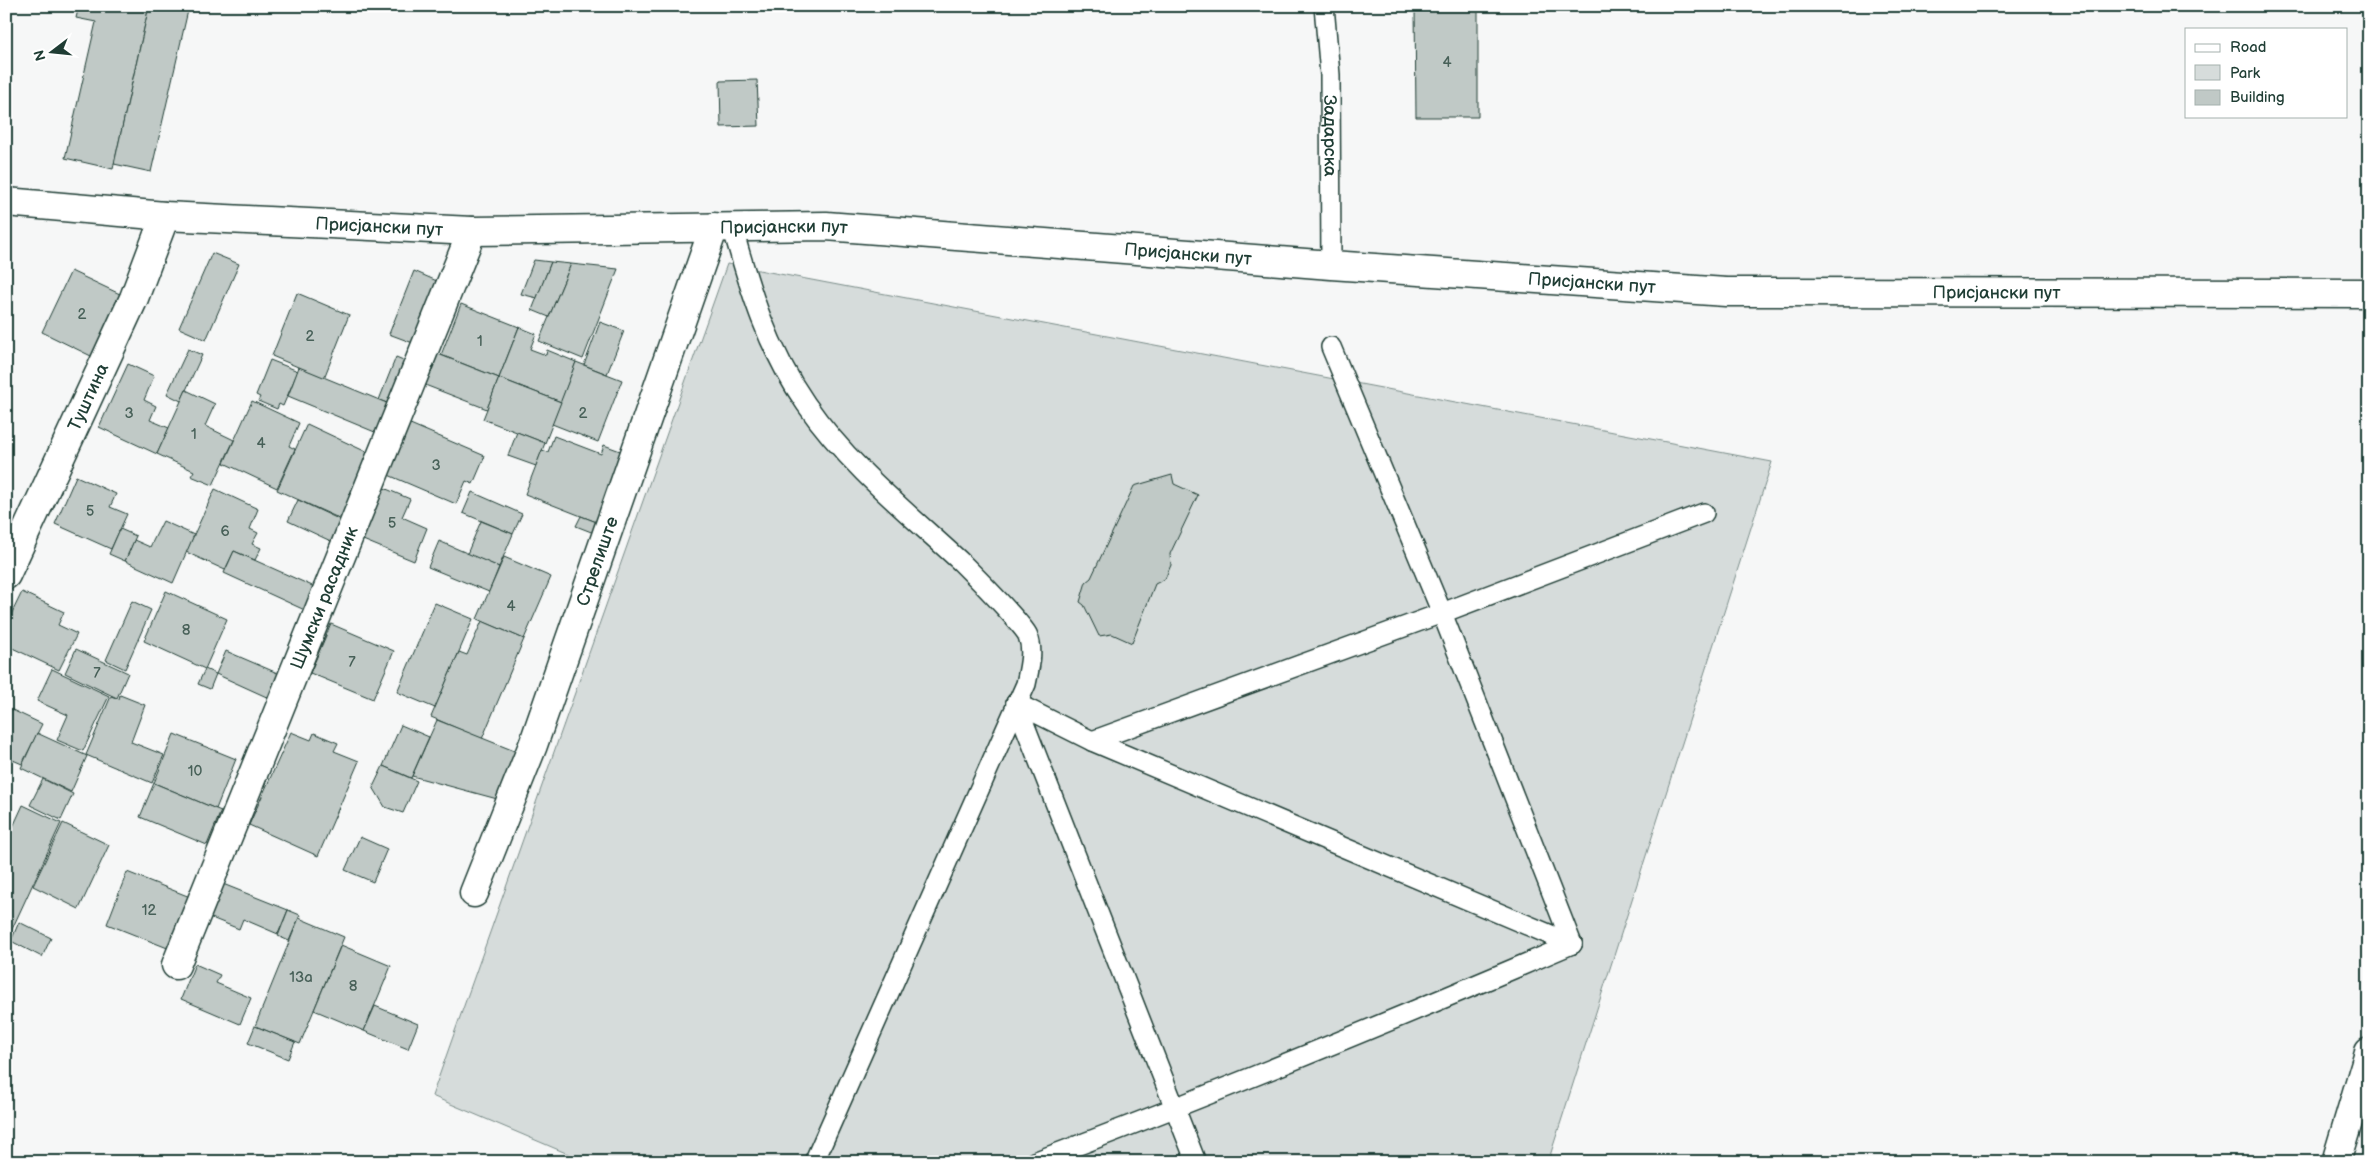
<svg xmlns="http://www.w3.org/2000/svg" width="2375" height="1168" font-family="'Balsamiq Sans',sans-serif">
	<rect width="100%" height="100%" fill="#f6f7f7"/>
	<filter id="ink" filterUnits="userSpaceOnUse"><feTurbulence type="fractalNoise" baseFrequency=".02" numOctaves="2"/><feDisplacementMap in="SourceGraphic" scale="10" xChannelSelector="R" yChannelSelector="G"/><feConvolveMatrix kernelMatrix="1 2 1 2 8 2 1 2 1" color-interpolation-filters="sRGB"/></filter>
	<g filter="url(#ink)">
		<polygon fill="#d6dcdb" stroke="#7a8c88" points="727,264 1772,462 1548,1162 587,1162 432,1096"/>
		<g fill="#c0c9c6" stroke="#1f3d34">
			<polygon points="79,6 149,6 113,169 65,158 96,22 76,18"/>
			<polygon points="149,6 189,6 151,172 114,164"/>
			<polygon points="1415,6 1478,6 1478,117 1416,117"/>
			<polygon points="757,80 759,126 721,127 720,81"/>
			<polygon points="212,253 239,264 206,340 179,328"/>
			<polygon points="534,260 551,262 537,298 521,294"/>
			<polygon points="551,262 571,264 549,317 532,310"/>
			<polygon points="571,264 618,269 583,359 539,341"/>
			<polygon points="71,271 122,295 93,357 42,332"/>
			<polygon points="414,271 446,285 421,346 389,334"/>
			<polygon points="297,293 349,315 324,378 272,356"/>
			<polygon points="461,304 519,327 499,378 441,355"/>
			<polygon points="600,322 624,331 607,374 584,365"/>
			<polygon points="519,327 536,334 530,349 546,355 547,350 576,362 561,402 499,378"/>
			<polygon points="188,349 202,355 181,401 167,394"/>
			<polygon points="438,354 499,378 487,409 425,385"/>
			<polygon points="396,357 418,366 401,408 379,400"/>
			<polygon points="270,360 298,371 283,406 279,404 277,409 258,401 260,397 256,395"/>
			<polygon points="576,362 622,380 598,442 552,424"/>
			<polygon points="128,364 154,376 144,400 156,406 150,420 169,428 157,454 99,427"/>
			<polygon points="299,367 394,406 382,435 288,396"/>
			<polygon points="499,378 561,402 545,443 483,419"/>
			<polygon points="186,390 215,404 205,426 234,440 213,485 191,476 194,471 157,454"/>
			<polygon points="252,401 299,423 289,446 295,449 277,488 224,463"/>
			<polygon points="408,423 485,456 473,484 466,481 456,504 386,474"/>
			<polygon points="307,424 375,456 345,521 277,490"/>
			<polygon points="517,432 545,443 536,466 508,456"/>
			<polygon points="554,436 601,454 604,445 631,455 604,525 525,494 542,450 548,452"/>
			<polygon points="1172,475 1174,484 1198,495 1170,554 1171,565 1165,579 1155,584 1132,643 1112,634 1099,636 1084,605 1080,602 1086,582 1091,578 1134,486"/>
			<polygon points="76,476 116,494 110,507 127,514 111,549 55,524"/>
			<polygon points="384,488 410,499 402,517 427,528 414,561 363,540"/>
			<polygon points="215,489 258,509 250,529 258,533 252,544 261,548 255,560 234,551 225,570 186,552"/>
			<polygon points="472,492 522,514 513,534 463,513"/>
			<polygon points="298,500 347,523 337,544 288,521"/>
			<polygon points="581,516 607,526 604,537 576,526"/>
			<polygon points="163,521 194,535 173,583 125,561 134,540 150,547"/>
			<polygon points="481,521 513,534 499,567 467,554"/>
			<polygon points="120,529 136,536 125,561 109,554"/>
			<polygon points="439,541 499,567 489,592 428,567"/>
			<polygon points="234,551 319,589 309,612 224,573"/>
			<polygon points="504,557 551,577 524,639 477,619"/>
			<polygon points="166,591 227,619 205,669 144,641"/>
			<polygon points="22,592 64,612 58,625 77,634 59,670 6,645 6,625"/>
			<polygon points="132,601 151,610 125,669 106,660"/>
			<polygon points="435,603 473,619 435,708 397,692"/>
			<polygon points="482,621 524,639 482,739 431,717 459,652 467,655"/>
			<polygon points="331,624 394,651 373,699 310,673"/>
			<polygon points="76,649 128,673 117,698 65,673"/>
			<polygon points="226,651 282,675 271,699 216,674"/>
			<polygon points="52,669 109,696 83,751 57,740 68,715 37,701"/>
			<polygon points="205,669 216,674 210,689 198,684"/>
			<polygon points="120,695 145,705 131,742 164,755 152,783 86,755 111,696 119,699"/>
			<polygon points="6,707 42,724 22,764 6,757"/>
			<polygon points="437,720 522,754 501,800 412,776"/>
			<polygon points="401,725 429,737 411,778 383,766"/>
			<polygon points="291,732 311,740 314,733 338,743 334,751 359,761 318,856 249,825"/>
			<polygon points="37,733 87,756 71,792 21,768"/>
			<polygon points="174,734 236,759 216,809 154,783"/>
			<polygon points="383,766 417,781 403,813 385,807 373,787"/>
			<polygon points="43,779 73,794 61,820 30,805"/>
			<polygon points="154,783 221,811 207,845 140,817"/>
			<polygon points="23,805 61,823 7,940 6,842"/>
			<polygon points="63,823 109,845 79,909 33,886"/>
			<polygon points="360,837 387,849 373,882 345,870"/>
			<polygon points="127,872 190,897 170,949 107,924"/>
			<polygon points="223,884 288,910 278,934 243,919 239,929 209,917"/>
			<polygon points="288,910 300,915 289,941 278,936"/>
			<polygon points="299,918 344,937 300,1044 255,1026"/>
			<polygon points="19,922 51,938 42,957 11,941"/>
			<polygon points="341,945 391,966 364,1031 314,1010"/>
			<polygon points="195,964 220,975 216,983 251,998 240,1024 181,999"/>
			<polygon points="375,1006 418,1024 408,1049 364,1031"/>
			<polygon points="255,1026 295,1042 288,1059 248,1043"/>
		</g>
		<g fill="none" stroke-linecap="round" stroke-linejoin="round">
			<defs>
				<g id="service">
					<path id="s1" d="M1324,6L1330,75L1331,265"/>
					<path d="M732,226C750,290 767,348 806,404C848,465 908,513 962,563C981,582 999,600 1017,621C1020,625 1026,631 1028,636C1034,651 1029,669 1026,684L814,1162"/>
					<polyline points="1331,347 1442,613 1572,944"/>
					<polyline points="1016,703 1092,741 1572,944"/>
					<polyline points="1016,703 1196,1162"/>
					<polyline points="1092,741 1442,613 1704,513"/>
					<path d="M1034,1162C1215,1094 1394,1020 1572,944"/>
				</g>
				<g id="minor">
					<path id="s2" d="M6,202L165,216L472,231L826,226L1331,265L1726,292L2369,293"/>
					<path id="s3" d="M6,575L134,298L165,216"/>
					<path id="s4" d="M474,893L533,745L714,227"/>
					<path id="s5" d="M176,965L472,231"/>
				</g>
				<polyline id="secondary" points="2336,1162 2369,1052"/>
			</defs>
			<use href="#service" stroke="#1f3d34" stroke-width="22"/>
			<use href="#minor" stroke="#1f3d34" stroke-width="31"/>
			<use href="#secondary" stroke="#1f3d34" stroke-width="31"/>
			<use href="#service" stroke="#fff" stroke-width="19"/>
			<use href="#minor" stroke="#fff" stroke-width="28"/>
			<use href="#secondary" stroke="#fff" stroke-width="28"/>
		</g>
	</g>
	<g text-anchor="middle" stroke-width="5" stroke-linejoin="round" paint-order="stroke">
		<g font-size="15" fill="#476058">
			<text x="1447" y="67">4</text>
			<text x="82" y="319">2</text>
			<text x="310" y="341">2</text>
			<text x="480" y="346">1</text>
			<text x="129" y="418">3</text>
			<text x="583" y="418">2</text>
			<text x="194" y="439">1</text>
			<text x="261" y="448">4</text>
			<text x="436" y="470">3</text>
			<text x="90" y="516">5</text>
			<text x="392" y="528">5</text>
			<text x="225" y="536">6</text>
			<text x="511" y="611">4</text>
			<text x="186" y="635">8</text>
			<text x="352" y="667">7</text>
			<text x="97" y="678">7</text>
			<text x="195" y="776">10</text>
			<text x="149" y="915">12</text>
			<text x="301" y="982">13a</text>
			<text x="353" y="991">8</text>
		</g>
		<g font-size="18" fill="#1f3d34" stroke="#fff">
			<text dy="6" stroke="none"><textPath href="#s1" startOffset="130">Задарска</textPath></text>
			<text dy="6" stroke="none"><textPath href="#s2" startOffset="374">Присјански пут</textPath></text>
			<text dy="6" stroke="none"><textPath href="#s2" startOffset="779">Присјански пут</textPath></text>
			<text dy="6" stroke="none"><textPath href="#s2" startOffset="1184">Присјански пут</textPath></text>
			<text dy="6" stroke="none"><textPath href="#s2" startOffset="1589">Присјански пут</textPath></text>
			<text dy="6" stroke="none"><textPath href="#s2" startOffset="1994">Присјански пут</textPath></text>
			<text dy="6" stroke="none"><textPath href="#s3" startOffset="196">Туштина</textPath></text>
			<text dy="6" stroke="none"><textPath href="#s4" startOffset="354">Стрелиште</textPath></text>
			<text dy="6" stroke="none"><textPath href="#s5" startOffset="396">Шумски расадник</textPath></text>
		</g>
	</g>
	<rect width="2375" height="1168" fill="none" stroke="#fff" stroke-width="25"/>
	<rect x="12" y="12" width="2350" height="1143" fill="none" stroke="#1f3d34" stroke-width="2" filter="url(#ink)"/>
	<rect x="2185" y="28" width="162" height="90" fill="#ffffff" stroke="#a5b1ae"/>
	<rect x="2195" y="44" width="25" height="8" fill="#ffffff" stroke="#a5b1ae"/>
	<text x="2230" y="52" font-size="15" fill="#1f3d34">Road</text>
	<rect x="2195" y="65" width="25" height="15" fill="#d6dcdb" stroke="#a5b1ae"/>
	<text x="2230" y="78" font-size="15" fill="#1f3d34">Park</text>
	<rect x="2195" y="90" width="25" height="15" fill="#c0c9c6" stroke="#a5b1ae"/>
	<text x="2230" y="102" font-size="15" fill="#1f3d34">Building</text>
	<g transform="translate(52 52) rotate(254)" stroke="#ffffff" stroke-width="4" paint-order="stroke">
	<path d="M0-4L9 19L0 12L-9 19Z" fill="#1f3d34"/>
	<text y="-8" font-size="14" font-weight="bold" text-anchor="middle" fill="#1f3d34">N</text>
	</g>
</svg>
